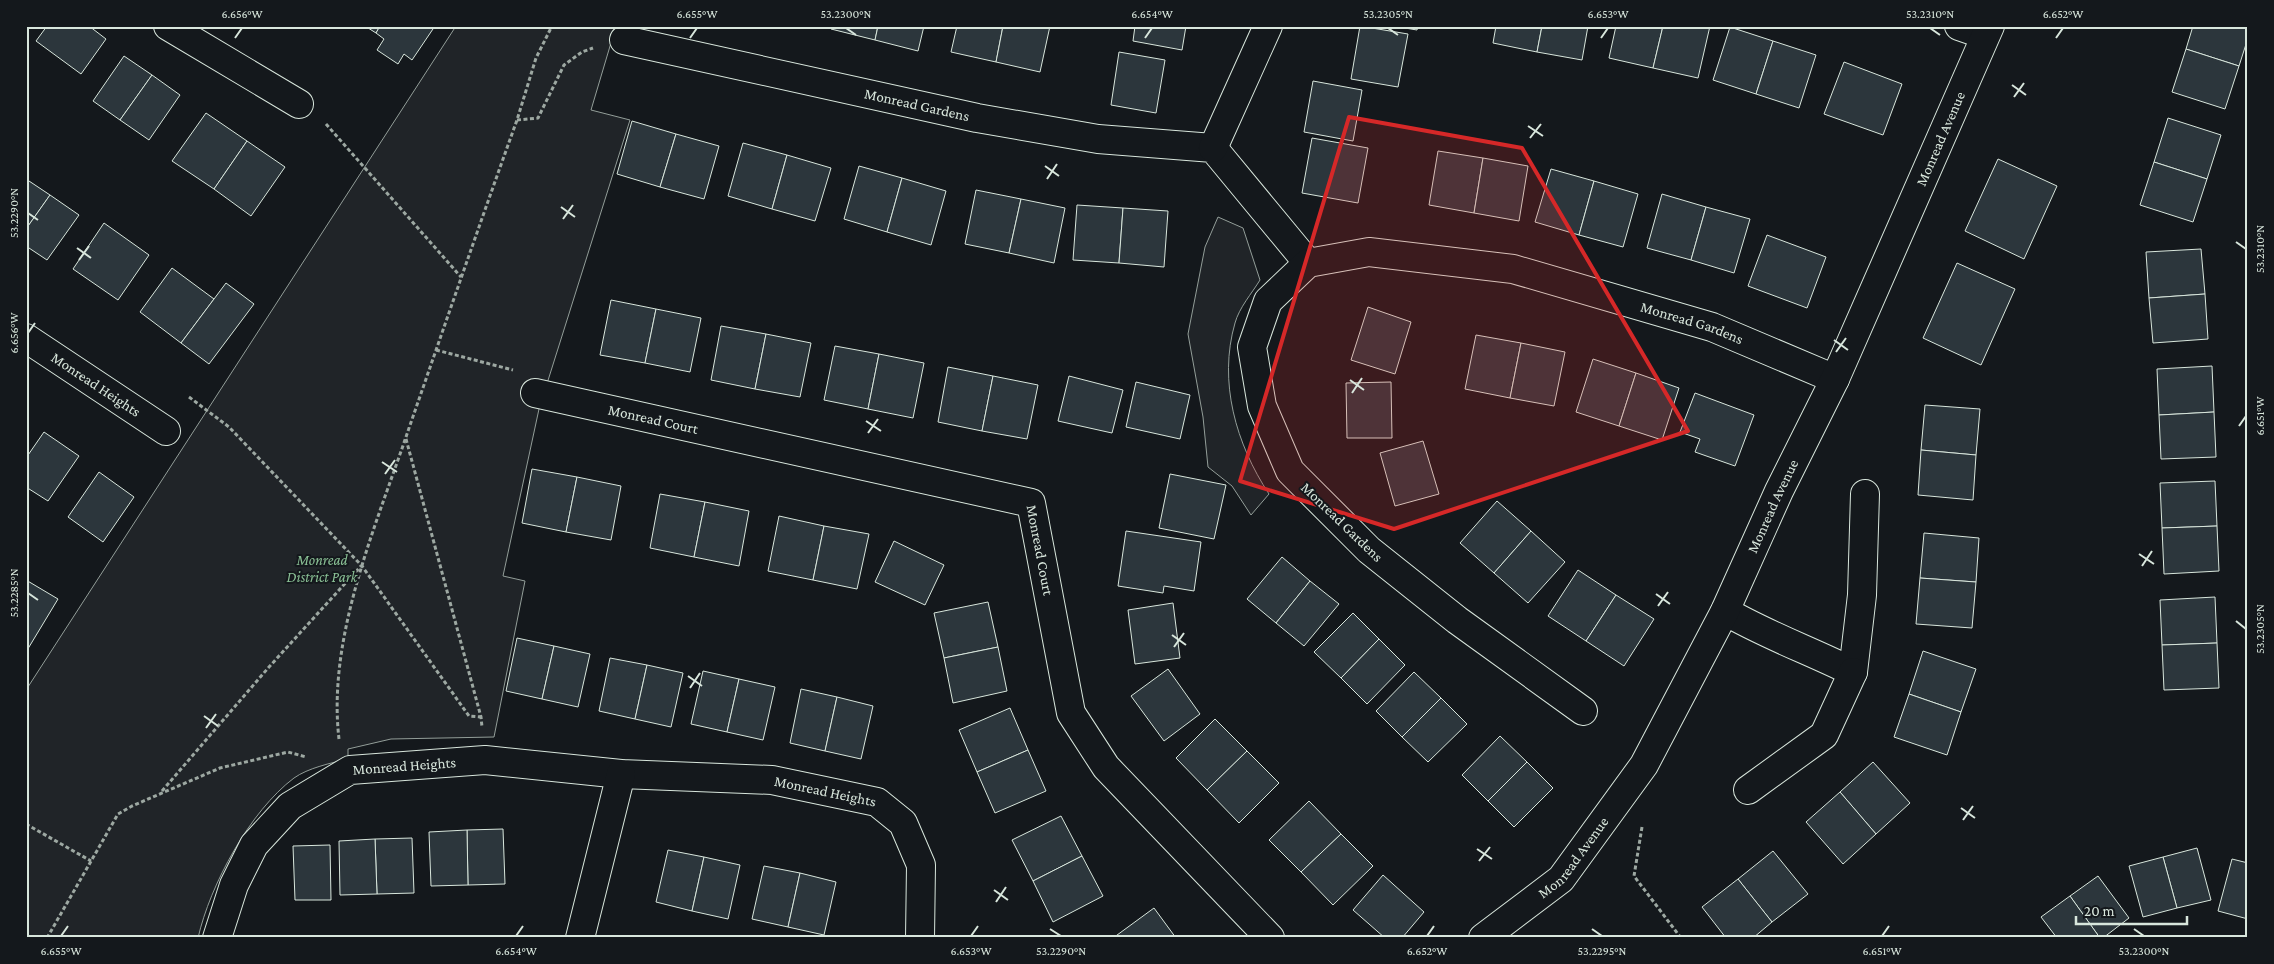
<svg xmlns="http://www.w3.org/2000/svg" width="2274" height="964" font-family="'Crimson Pro',serif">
	<rect width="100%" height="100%" fill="#14181c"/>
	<g fill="#202428" stroke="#939e99">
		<path d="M456,26H616L591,110L630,120L539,409L503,576L525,581L494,737L391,739L348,749V759C331,763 308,768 294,778C250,811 210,885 198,938H26V690Z"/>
		<path d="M1218,217L1243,228L1260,280C1252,293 1239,308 1235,323C1218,382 1236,444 1269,494L1251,515L1232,486L1208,467L1203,417L1188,334L1205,247Z"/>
	</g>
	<g fill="#2c363c" stroke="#d8e6dc">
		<polygon points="47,26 89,26 106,39 81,74 36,41"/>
		<polygon points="365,26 380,26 376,33"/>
		<polygon points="380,26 435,26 412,60 404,54 398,64 377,50 384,39 376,33"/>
		<polygon points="831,26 878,26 875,40 831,29"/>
		<polygon points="878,26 924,26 918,51 875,40"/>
		<polygon points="957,26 1003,26 996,62 951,52"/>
		<polygon points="1003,26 1050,26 1040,72 996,62"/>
		<polygon points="1135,26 1186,26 1182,50 1133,41"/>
		<polygon points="1360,26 1408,34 1398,87 1351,79"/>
		<polygon points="1393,26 1418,26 1417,30"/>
		<polygon points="1496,26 1542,26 1537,52 1493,43"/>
		<polygon points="1542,26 1588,26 1582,60 1537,52"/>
		<polygon points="1616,26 1663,26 1653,68 1609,58"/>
		<polygon points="1663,26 1710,26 1698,78 1653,68"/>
		<polygon points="2193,26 2248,26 2248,38 2239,66 2186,49"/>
		<polygon points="1730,27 1773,41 1756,94 1713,80"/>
		<polygon points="1773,41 1816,55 1799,108 1756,94"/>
		<polygon points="2186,49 2239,66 2225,109 2172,92"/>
		<polygon points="1119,52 1165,60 1156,113 1111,105"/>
		<polygon points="124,56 152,75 120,120 93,101"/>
		<polygon points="1844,62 1902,84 1883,135 1824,114"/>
		<polygon points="152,75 180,95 149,140 120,120"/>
		<polygon points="1313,81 1362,90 1353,141 1304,132"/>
		<polygon points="206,113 247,141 214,189 172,161"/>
		<polygon points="2168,118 2221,135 2207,179 2154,162"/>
		<polygon points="632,121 676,134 660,187 617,174"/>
		<polygon points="676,134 719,146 704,199 660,187"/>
		<polygon points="1312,138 1368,148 1358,203 1302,193"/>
		<polygon points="247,141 285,167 251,216 214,189"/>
		<polygon points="743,143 787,155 772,209 728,196"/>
		<polygon points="1438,151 1483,158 1474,213 1429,205"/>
		<polygon points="787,155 831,168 815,221 772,209"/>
		<polygon points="1483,158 1528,166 1519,221 1474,213"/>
		<polygon points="1998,159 2057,186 2024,259 1965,231"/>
		<polygon points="2154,162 2207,179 2193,222 2140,205"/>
		<polygon points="859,166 902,178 887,232 844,219"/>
		<polygon points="1551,169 1594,181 1579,235 1535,222"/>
		<polygon points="902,178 946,191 931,245 887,232"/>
		<polygon points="26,179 50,195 26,229"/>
		<polygon points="1594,181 1638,194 1623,247 1579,235"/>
		<polygon points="976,190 1021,199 1009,253 965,244"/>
		<polygon points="1662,194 1706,207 1691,260 1647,248"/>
		<polygon points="50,195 79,215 47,260 26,246 26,229"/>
		<polygon points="1021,199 1065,208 1054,263 1009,253"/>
		<polygon points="1077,205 1123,208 1119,263 1073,260"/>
		<polygon points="1706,207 1750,219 1734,273 1691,260"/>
		<polygon points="1123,208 1168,211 1164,267 1119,263"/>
		<polygon points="104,223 149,255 118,300 73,269"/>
		<polygon points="1767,235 1826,257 1807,308 1748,286"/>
		<polygon points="2201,249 2205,294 2149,298 2146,252"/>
		<polygon points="1957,263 2015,289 1981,365 1923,338"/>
		<polygon points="172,268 214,299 181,343 140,312"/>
		<polygon points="226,283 254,304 209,364 181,343"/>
		<polygon points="2205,294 2208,339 2153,343 2149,298"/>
		<polygon points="611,300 656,309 645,363 600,355"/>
		<polygon points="1368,307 1411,322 1395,374 1351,360"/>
		<polygon points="656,309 701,318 690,372 645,363"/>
		<polygon points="721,326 766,334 755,389 711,380"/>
		<polygon points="766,334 811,343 800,397 755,389"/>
		<polygon points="1476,335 1521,343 1510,398 1465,389"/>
		<polygon points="1521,343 1565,352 1554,406 1510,398"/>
		<polygon points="835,346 879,354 868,409 824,400"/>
		<polygon points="879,354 924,363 913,418 868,409"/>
		<polygon points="1593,359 1636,373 1619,426 1576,412"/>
		<polygon points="2212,366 2214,412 2159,415 2157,369"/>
		<polygon points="948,367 993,376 982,431 938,422"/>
		<polygon points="1636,373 1679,388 1662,440 1619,426"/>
		<polygon points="993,376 1038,385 1027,439 982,431"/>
		<polygon points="1069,376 1123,390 1112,433 1058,421"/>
		<polygon points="1136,382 1190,395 1180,439 1126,427"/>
		<polygon points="1391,382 1392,438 1347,438 1346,383"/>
		<polygon points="1695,393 1754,415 1735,466 1695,452 1700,439 1680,432"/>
		<polygon points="1925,405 1980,409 1976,455 1921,450"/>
		<polygon points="2214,412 2216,457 2161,459 2159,415"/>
		<polygon points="44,432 79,456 48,501 26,487 26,458"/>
		<polygon points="1423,441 1439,494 1395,506 1380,453"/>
		<polygon points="1921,450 1976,455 1973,500 1918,495"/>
		<polygon points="532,469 577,477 566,532 522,523"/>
		<polygon points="99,472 134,497 103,542 68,517"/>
		<polygon points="1170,474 1226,485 1214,539 1159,528"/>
		<polygon points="577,477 621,486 611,540 566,532"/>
		<polygon points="2215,481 2217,526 2162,528 2160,483"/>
		<polygon points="660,494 705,502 694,557 650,548"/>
		<polygon points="1497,501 1531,531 1494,573 1460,543"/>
		<polygon points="705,502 749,511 739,566 694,557"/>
		<polygon points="779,516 824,526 813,580 768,571"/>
		<polygon points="824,526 869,534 857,589 813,580"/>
		<polygon points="2217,526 2219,571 2164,574 2162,528"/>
		<polygon points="1126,531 1201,542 1194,591 1164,586 1163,593 1118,586"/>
		<polygon points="1531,531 1565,562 1528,603 1494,573"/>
		<polygon points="1924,533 1979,538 1976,582 1920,578"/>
		<polygon points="894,541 944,565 925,605 875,582"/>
		<polygon points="1282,557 1310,581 1276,623 1247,599"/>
		<polygon points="1578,570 1616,595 1586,641 1548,616"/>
		<polygon points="1920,578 1976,582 1972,628 1916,624"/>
		<polygon points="26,580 58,599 26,652"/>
		<polygon points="1310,581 1339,604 1304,646 1276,623"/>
		<polygon points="1616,595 1654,619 1624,666 1586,641"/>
		<polygon points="2215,597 2217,643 2162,645 2160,600"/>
		<polygon points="988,602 998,647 944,658 934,613"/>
		<polygon points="1173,603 1180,658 1135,664 1128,610"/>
		<polygon points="1353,613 1379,639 1341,678 1314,652"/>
		<polygon points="517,638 554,646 542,699 506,691"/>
		<polygon points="1379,639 1405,665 1367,704 1341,678"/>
		<polygon points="2217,643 2219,688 2164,690 2162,645"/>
		<polygon points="554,646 590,654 578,707 542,699"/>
		<polygon points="998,647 1007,691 953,703 944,658"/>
		<polygon points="1923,651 1976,669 1961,712 1909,694"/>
		<polygon points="610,658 647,665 635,719 599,711"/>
		<polygon points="647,665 683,673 671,727 635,719"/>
		<polygon points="1168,669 1200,714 1164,741 1131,696"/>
		<polygon points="703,671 739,679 727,732 691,724"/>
		<polygon points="1414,672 1441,698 1402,737 1376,711"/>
		<polygon points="739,679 775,687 763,740 727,732"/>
		<polygon points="801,689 837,697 825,751 790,743"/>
		<polygon points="1909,694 1961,712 1947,755 1894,737"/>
		<polygon points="837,697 873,706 861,759 825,751"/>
		<polygon points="1441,698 1467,724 1428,762 1402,737"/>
		<polygon points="1010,708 1028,750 977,772 959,730"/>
		<polygon points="1215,719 1247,751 1207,790 1176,758"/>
		<polygon points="1500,736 1527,762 1488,801 1462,775"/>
		<polygon points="1028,750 1046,791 995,813 977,772"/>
		<polygon points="1247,751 1279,783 1239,823 1207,790"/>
		<polygon points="1527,762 1553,788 1514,827 1488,801"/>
		<polygon points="1873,762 1910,803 1876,834 1840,792"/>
		<polygon points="1840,792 1876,834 1843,864 1806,822"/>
		<polygon points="1309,801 1341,834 1301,872 1269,840"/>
		<polygon points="1061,816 1082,856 1033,881 1012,840"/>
		<polygon points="503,829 505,884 468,885 467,830"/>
		<polygon points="467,830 468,885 431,886 429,832"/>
		<polygon points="1341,834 1373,866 1333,905 1301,872"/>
		<polygon points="412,838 414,893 377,894 375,839"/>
		<polygon points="375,839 377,894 340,895 339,841"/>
		<polygon points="330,845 331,900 295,900 293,846"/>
		<polygon points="2197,848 2211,900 2177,908 2163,857"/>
		<polygon points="668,850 704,857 692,911 656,902"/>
		<polygon points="1773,851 1808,894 1772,922 1738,879"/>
		<polygon points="1082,856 1103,896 1053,922 1033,881"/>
		<polygon points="704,857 740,865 728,919 692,911"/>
		<polygon points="2163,857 2177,908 2143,917 2129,866"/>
		<polygon points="2232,859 2248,863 2248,919 2218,911"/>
		<polygon points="764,866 800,873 788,927 752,919"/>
		<polygon points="800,873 836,882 824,935 788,927"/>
		<polygon points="1383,875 1424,912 1402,938 1385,938 1353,910"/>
		<polygon points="2098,876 2129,918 2103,938 2100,938 2070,896"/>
		<polygon points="1738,879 1772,922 1753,938 1726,938 1702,907"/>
		<polygon points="2070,896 2100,938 2057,938 2041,917"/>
		<polygon points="1154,908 1176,938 1113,938"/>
	</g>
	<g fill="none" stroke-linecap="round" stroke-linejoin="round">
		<defs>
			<g id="street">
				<polyline points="168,26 299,104"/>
				<polyline points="1959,26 1985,35"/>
				<path id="s1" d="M624,40L977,118L1098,139L1213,148L1308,263"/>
				<polyline points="1213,148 1268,26"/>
				<path id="s2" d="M26,338L166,431"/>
				<path id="s3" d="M535,393L1031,503L1071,713L1106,767L1270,938"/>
				<path d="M1725,611C1766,635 1811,651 1853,672L1862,595L1865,494"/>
				<path id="s4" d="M1583,711L1457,620L1369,550L1290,471L1262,406L1252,347L1268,301L1308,263L1369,252L1513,269L1712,327L1835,379"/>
				<polyline points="1748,790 1824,735 1853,672"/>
				<path id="s5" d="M217,938L234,885L254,845L290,806L350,770L485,760L621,774L772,780L877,802L903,823L921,865L920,938"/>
				<polyline points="580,938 621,774"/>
				<path id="s6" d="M1483,938L1561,879L1644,765L1725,611L1779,491L1835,379L1990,26"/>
			</g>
		</defs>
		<use href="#street" stroke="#d8e6dc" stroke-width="30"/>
		<g stroke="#9da8a2" stroke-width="3" stroke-dasharray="4 2.5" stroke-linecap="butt">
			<polyline points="517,120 538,118 564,65 582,52 593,48"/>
			<polyline points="326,124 461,277"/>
			<polyline points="436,350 513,370"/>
			<polyline points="189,397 229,427 362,566 469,716 481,717"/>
			<polyline points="406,439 481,717 482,727"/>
			<path d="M339,739C327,637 376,526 408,431C444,327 480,223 517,120L536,58L552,26"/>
			<polyline points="162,791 269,667 361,566"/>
			<polyline points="26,824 91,861"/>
			<polyline points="1642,827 1634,876 1681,938"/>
			<polyline points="47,938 118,814 132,806 220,768 288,752 306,757"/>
		</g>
		<use href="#street" stroke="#14181c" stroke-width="28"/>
	</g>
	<path fill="#d62828" fill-opacity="0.2" stroke="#d62828" stroke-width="4" stroke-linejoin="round" d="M1349,117L1522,148L1688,431L1394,529L1240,481Z"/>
	<path fill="none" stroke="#d8e6dc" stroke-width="2" d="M846,28L856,35M1388,28L1398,35M1930,28L1940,35M235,38L242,28M690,38L697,28M1145,38L1152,28M1601,38L1608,28M2056,38L2063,28M2012,85L2026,95M2014,97L2024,83M1528,126L1543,136M1530,138L1541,124M1045,166L1059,176M1047,179L1057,164M561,207L575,217M28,213L38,220M563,219L573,205M2236,242L2246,249M77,248L91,258M79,260L89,246M28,333L35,323M1834,340L1848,350M1836,352L1846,338M1350,380L1364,390M1352,393L1362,378M866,421L881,431M2239,426L2246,416M868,433L878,419M382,462L397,472M385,474L395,460M2139,554L2154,564M2142,566L2152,551M28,593L38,600M1656,594L1670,604M1658,606L1668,592M2236,621L2246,629M1172,635L1186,645M1174,647L1184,633M688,676L702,686M690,688L700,673M204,716L218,726M206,728L216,714M1961,808L1975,818M1963,820L1973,806M1477,849L1492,859M1479,861L1490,847M994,890L1008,900M996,902L1006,887M1050,929L1061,936M1592,929L1602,936M2134,929L2144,936M61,936L68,926M516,936L523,926M971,936L978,926M1427,936L1434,926M1882,936L1889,926"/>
	<g text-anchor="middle" stroke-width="4" stroke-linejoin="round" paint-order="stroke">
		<g font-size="15" fill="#d8e6dc" stroke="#14181c">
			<text dy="5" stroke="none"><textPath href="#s1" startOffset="300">Monread Gardens</textPath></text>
			<text dy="5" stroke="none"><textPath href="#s6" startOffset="932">Monread Avenue</textPath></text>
			<text dy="5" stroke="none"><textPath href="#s4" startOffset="1008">Monread Gardens</textPath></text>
			<text dy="5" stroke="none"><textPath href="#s2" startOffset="84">Monread Heights</textPath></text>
			<text dy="5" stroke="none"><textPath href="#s3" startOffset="121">Monread Court</textPath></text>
			<text dy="5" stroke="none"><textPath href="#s6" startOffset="528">Monread Avenue</textPath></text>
			<text transform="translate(1342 522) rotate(44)" y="5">Monread Gardens</text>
			<text dy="5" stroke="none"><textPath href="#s3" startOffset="556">Monread Court</textPath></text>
			<text dy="5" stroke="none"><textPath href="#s5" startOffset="278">Monread Heights</textPath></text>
			<text dy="5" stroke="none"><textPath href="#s5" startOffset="701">Monread Heights</textPath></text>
			<text dy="5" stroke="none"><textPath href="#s6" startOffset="122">Monread Avenue</textPath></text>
		</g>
		<g font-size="15" font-style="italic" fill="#8ac095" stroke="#14181c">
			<text x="322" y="565">Monread<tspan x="322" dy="17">District Park</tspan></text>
		</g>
	</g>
	<rect width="2274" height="964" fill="none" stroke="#14181c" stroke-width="55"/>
	<path d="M2076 916v8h111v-8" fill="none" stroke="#d8e6dc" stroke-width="2.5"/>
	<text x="2084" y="916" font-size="15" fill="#d8e6dc" stroke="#14181c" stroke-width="4" paint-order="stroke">20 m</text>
	<rect x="28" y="28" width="2218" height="908" fill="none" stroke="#d8e6dc" stroke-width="2"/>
	<g font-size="12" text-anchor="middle" fill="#d8e6dc">
		<text x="242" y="18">6.656°W</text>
		<text x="697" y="18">6.655°W</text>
		<text x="846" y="18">53.2300°N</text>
		<text x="1152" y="18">6.654°W</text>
		<text x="1388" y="18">53.2305°N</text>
		<text x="1608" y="18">6.653°W</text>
		<text x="1930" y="18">53.2310°N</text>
		<text x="2063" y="18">6.652°W</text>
		<text transform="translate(14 213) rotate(-90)" y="4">53.2290°N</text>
		<text transform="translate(2260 249) rotate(-90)" y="4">53.2310°N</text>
		<text transform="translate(14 333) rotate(-90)" y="4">6.656°W</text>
		<text transform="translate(2260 416) rotate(-90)" y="4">6.651°W</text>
		<text transform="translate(14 593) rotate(-90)" y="4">53.2285°N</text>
		<text transform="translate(2260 629) rotate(-90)" y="4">53.2305°N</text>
		<text x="61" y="955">6.655°W</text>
		<text x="516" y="955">6.654°W</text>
		<text x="971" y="955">6.653°W</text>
		<text x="1061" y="955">53.2290°N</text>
		<text x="1427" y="955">6.652°W</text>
		<text x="1602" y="955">53.2295°N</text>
		<text x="1882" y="955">6.651°W</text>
		<text x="2144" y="955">53.2300°N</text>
	</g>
</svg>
